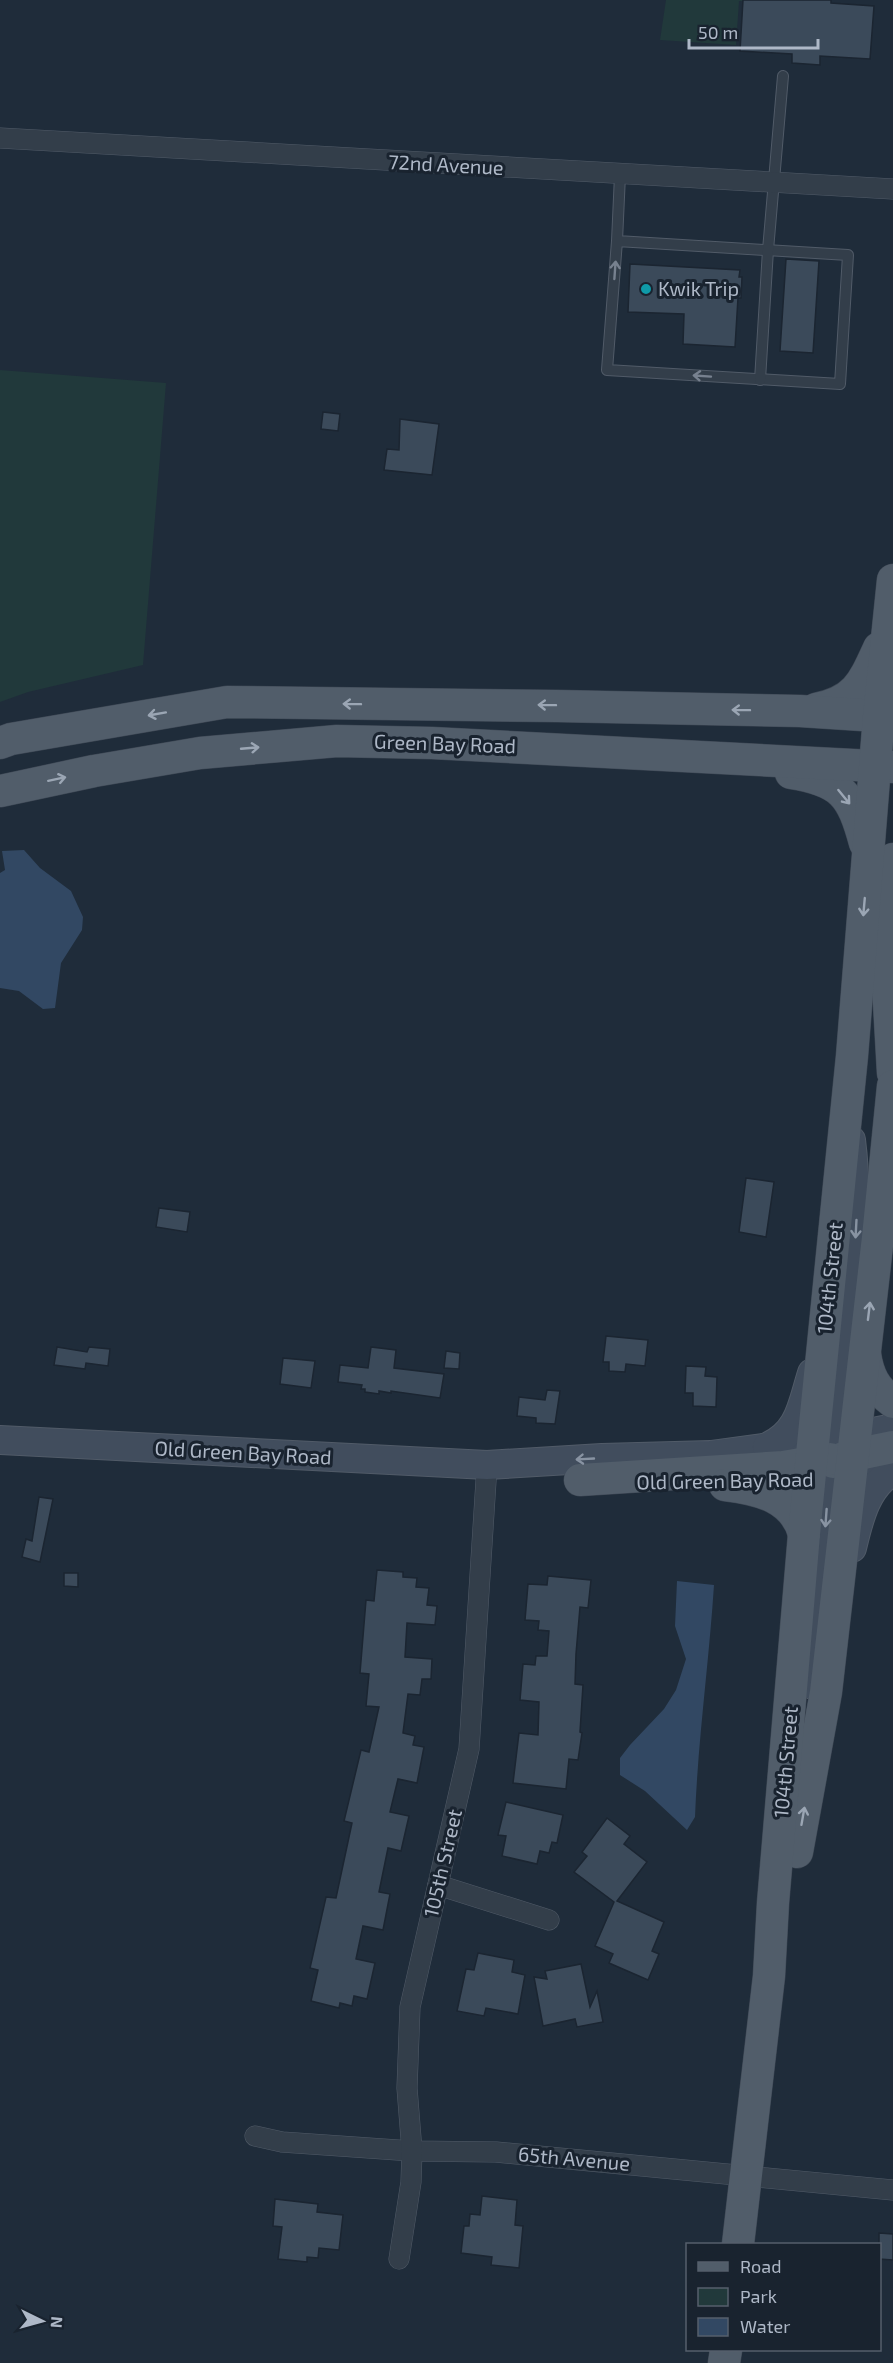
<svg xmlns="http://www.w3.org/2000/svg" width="893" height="2363" font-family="'Exo 2',sans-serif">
	<rect width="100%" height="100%" fill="#1f2c3a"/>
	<g fill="#21393b">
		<polygon points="666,0 781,0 781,3 739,1 736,45 660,40"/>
		<polygon points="0,370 166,383 143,665 28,692 0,702"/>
	</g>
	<g fill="#324863">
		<polygon points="24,850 40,868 71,891 83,917 82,930 61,963 55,1008 43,1009 19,991 0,988 0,873 5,870 2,851"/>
		<path d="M677,1581L714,1585C709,1662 698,1739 695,1817L687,1830L645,1791L620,1775V1758L630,1745L664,1709L676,1690L686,1659L675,1626Z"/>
	</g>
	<g fill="#3b4a5a" stroke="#1b2531" stroke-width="1.5">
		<polygon points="743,0 831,0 831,3 874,6 870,59 820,56 820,65 792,63 792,54 740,51"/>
		<polygon points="786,259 819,261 813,353 780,351"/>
		<polygon points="630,264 740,270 739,277 742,277 741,298 738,298 735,347 683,344 684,314 628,312"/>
		<polygon points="323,412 340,414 338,431 321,429"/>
		<polygon points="400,419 439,424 432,475 384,470 387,449 399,450"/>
		<polygon points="746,1178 774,1182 766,1237 739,1232"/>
		<polygon points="159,1208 190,1212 187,1232 156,1227"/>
		<polygon points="606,1336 648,1340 645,1366 626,1364 625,1372 609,1371 609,1362 603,1362"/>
		<polygon points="57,1347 87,1352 89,1347 110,1349 108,1366 86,1363 85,1369 54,1365"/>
		<polygon points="371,1347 396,1350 394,1368 444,1374 440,1398 391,1391 391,1393 379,1391 379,1394 365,1392 365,1389 361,1389 362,1385 338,1382 340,1365 368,1368"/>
		<polygon points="446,1351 460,1353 459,1369 444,1368"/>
		<polygon points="283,1358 315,1361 311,1388 280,1384"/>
		<polygon points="686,1366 706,1367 705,1376 717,1377 716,1407 693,1406 693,1393 685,1393"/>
		<polygon points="547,1390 560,1391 555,1424 536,1423 536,1418 517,1416 519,1397 545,1400"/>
		<polygon points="39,1497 53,1499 40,1562 22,1557 26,1539 32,1541"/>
		<polygon points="377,1570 403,1572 403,1577 417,1578 416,1587 429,1588 427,1605 437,1606 435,1625 407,1623 405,1657 432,1659 431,1679 422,1679 420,1695 408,1694 403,1733 415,1736 413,1745 424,1747 417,1783 398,1779 390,1812 409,1816 401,1851 388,1848 379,1892 390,1894 383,1930 363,1926 356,1959 375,1963 367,1999 354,1996 352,2006 340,2003 339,2008 311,2001 318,1970 310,1968 326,1897 336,1898 352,1823 344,1821 361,1750 369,1752 379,1707 366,1706 369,1674 360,1673 366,1600 374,1601"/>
		<polygon points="64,1573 78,1573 78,1587 64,1586"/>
		<polygon points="548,1576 591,1580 588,1608 580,1607 576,1654 575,1684 583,1685 580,1732 582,1733 578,1760 569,1759 566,1789 513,1783 519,1733 538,1735 539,1702 520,1700 523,1664 535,1665 536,1656 547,1656 549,1631 538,1630 539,1621 525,1620 528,1584 547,1585"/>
		<polygon points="506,1802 563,1815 557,1843 552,1842 549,1853 540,1851 537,1864 502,1856 506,1836 498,1835"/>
		<polygon points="607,1818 630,1836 624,1844 647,1862 617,1901 664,1922 652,1951 659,1954 648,1980 609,1963 613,1954 595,1946 614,1902 574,1872 587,1856 582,1852"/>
		<polygon points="478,1953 514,1960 512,1972 525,1975 518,2014 486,2008 484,2016 457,2011 466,1969 474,1970"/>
		<polygon points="581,1964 590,2007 597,1991 603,2022 577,2027 575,2019 543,2026 534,1977 547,1979 545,1971"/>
		<polygon points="482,2196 517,2200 515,2225 523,2226 519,2268 491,2265 492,2257 461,2253 464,2226 469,2226 470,2214 480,2215"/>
		<polygon points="275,2199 318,2204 317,2212 343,2215 339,2250 319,2248 318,2258 307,2257 307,2262 278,2259 282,2227 273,2226"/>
		<polygon points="879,2233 893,2234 893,2260 879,2259"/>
	</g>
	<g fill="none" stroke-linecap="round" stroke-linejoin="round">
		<defs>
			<g id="lane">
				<polyline points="617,241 848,255 840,384 607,370 617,241 620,175"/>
				<polyline points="760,380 768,250 783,76"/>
			</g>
			<g id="street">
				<polyline points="0,138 893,189"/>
				<polyline points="438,1885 549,1920"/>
				<polyline points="255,2136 282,2142 412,2151 496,2152 893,2190"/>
				<polyline points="399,2259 411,2182 412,2151 407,2088 410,2007 469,1749 487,1465"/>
			</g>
			<g id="secondary">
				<polyline points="0,1440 487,1465 602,1458 711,1455 854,1436 893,1428"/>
				<path d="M767,1447C800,1433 802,1404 812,1373"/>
				<path d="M838,1455C832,1420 840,1381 844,1346C851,1276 860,1210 851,1140"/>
				<polyline points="741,1484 818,1481 893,1468"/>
				<path d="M852,1548C859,1519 866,1487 893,1471"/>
				<polyline points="813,1685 826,1509 823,1462"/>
			</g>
			<g id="primary">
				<path d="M816,709C856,701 863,683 879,648"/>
				<polyline points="0,743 11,739 227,702 557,706 800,711 893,717"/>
				<path d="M791,773C842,781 852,795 865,843"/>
				<polyline points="0,791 94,771 200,753 337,741 432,743 893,767"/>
				<polyline points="893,859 887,968 893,1073"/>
				<path d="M865,1354C868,1375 875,1389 893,1402"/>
				<polyline points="833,1462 849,1456 893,1447"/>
				<polyline points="580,1480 783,1467 830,1459"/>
				<path d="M725,1485C759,1489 794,1497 804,1534"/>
				<polyline points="797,1852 826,1692 878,1237 893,1086"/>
				<polyline points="738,2244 769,1976 773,1903 804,1534 852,1056 879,716 893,580"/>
				<polyline points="724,2363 726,2350"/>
			</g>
		</defs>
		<use href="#lane" stroke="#515b68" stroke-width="12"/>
		<use href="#street" stroke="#515b68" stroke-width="21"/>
		<use href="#secondary" stroke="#515b68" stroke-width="30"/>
		<use href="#primary" stroke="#3d4754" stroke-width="33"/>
		<use href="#lane" stroke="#333e4a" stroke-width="10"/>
		<use href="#street" stroke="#333e4a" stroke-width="20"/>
		<use href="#secondary" stroke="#414d5d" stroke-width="28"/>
		<use href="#primary" stroke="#515d6a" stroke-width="32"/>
	</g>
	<defs><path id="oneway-shaft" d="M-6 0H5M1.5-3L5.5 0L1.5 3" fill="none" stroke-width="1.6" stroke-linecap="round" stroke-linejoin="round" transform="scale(1.5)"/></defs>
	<g stroke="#77818f">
		<use href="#oneway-shaft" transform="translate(615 270) rotate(-86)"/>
		<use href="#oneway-shaft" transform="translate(702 376) rotate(-176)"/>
	</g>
	<g stroke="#9ba6b4">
		<use href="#oneway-shaft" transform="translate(352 704) rotate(-179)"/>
		<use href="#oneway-shaft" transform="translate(547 705) rotate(-179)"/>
		<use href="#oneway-shaft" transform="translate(741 710) rotate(-179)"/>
		<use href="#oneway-shaft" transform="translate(157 714) rotate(170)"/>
		<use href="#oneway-shaft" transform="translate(250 748) rotate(-5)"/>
		<use href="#oneway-shaft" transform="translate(57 779) rotate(-12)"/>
		<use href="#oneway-shaft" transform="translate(844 797) rotate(51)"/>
		<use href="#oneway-shaft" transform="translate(864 907) rotate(95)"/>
		<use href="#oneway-shaft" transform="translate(869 1311) rotate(-83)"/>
		<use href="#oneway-shaft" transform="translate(803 1816) rotate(-80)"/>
	</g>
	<g stroke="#8893a2">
		<use href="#oneway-shaft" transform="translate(856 1229) rotate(93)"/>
		<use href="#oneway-shaft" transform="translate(585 1459) rotate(177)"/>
		<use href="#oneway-shaft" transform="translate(826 1518) rotate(94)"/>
	</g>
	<circle fill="#0f9aa8" stroke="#19232f" stroke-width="2" cx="646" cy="289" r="6"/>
	<g text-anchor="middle" stroke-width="6" stroke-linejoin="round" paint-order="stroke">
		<g font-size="20" fill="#aeb8c7" stroke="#19232f">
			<text transform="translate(446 165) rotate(3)" y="7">72nd Avenue</text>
			<text transform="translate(445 744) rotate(2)" y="7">Green Bay Road</text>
			<text transform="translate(830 1278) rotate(-84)" y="7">104th Street</text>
			<text transform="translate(243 1453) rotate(3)" y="7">Old Green Bay Road</text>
			<text transform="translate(725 1481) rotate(-1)" y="7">Old Green Bay Road</text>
			<text transform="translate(786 1762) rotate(-85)" y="7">104th Street</text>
			<text transform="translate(443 1863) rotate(-77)" y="7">105th Street</text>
			<text transform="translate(574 2159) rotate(5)" y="7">65th Avenue</text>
		</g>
		<g font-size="20" fill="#aeb8c7" stroke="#19232f" text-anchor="start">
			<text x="658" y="296">Kwik Trip</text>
		</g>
	</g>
	<rect x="686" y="2243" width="195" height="108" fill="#19232f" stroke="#555f6c" stroke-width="1.5"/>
	<rect x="698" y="2262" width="30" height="9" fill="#515d6a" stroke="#555f6c" stroke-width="1.5"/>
	<text x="740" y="2273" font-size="18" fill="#aeb8c7">Road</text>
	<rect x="698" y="2288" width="30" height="18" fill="#21393b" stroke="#555f6c" stroke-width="1.5"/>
	<text x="740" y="2303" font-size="18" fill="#aeb8c7">Park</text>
	<rect x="698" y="2318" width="30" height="18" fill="#324863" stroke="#555f6c" stroke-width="1.5"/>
	<text x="740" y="2333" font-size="18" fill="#aeb8c7">Water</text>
	<g transform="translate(42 2321) rotate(95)" stroke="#19232f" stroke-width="4.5" paint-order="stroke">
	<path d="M0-4.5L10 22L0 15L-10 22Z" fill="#aeb8c7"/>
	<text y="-9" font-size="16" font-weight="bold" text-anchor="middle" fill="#aeb8c7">N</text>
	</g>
	<path d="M689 39v9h129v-9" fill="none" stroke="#aeb8c7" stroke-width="3"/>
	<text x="698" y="39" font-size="18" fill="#aeb8c7" stroke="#19232f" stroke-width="4.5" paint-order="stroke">50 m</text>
</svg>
